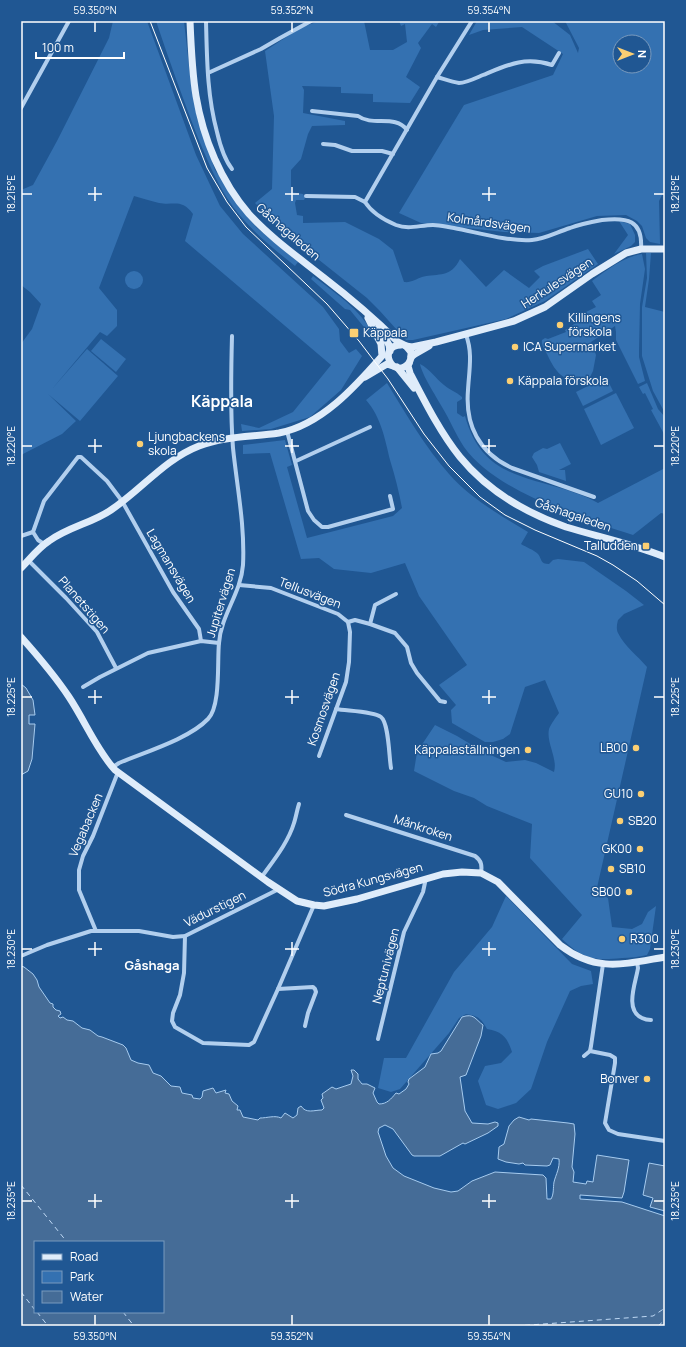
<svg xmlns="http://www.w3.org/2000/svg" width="686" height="1347" font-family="Manrope,sans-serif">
	<rect width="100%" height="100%" fill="#205793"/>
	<g fill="#3471b1" fill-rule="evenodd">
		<path d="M113,21H147L196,155L220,206L243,234L323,307L339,329L340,341L349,353L356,349L362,356L341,390L310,417L271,429L242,431L241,424L259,428L293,412L331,365L185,241L193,214C181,198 174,206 159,203C150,201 142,198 134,196L99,288L117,310V326L107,336L100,332L52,389L87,349L118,376L80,421L48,394L76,421L62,434L21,455V344L32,329L41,304L30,292L21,285V190L33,185L57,141L109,38Z"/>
		<path d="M156,21H184L191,84L197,118L215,170L242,211L257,228L298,262L295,266C271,247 244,225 227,198C215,179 207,159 198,138C183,99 169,60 156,21Z"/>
		<path d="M319,21H364L370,50H393L407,42L405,24L401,26L399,21H442L439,22L436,27L432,24L418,43L421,48L406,77L420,87L410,103L373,102V94L341,93V87L302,86L304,90L303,113L345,121V125L312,126L308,134L301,159L291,170V192L303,194L305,198L304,200H296L295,203L297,215L303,216V223L345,222L379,239L393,250L404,282C411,283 416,279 422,277C439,273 451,278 460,259L486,287L504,270L529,288L540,277L534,271L543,266L588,249L598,264L545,301L506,319L413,340H406L379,310L367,298L304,248L278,226L255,203L272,189L274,116L265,51L300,28Z"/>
		<path d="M477,21H552L570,35L578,53L579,48L565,21H665V189L659,201L660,244L650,242L646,238L642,226L637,221L626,215L597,216L539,233L504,232L421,223L399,213L464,105L553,75L563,54L522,27L483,30L469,35ZM620,42H644V66H620Z"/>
		<polygon points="619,221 630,224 635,235 635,242 631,246 614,254 628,235"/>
		<polygon points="646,253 651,253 649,279 645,307 665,312 665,413 653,391 642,356 642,307 647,278"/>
		<path d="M642,254L645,269L640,304L639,351V357L645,381L638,384L616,340V332L615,326L591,342L596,355L593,371L590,377C567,387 556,374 547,354C545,350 541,345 542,340L545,338L548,339L566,332L565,330L588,315L586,312L596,307L592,301L601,295L592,281C607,270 623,257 642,254Z"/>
		<circle cx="134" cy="280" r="9"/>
		<path d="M313,276C339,296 365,312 377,343L350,310L345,309L311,279Z"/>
		<polygon points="101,339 126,359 116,372 91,351"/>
		<path d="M420,364C430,369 435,378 444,385C450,390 455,391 462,397V399L457,402V413L463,417L465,416C481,473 518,475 567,490C578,494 588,497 598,503L665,468V514L661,513L633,535C583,519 496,492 464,447C456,435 450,420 442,407C436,396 422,375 420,364Z"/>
		<polygon points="606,377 613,391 583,406 576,392"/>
		<path d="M387,383C406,414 425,447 449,474C471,499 500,515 528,532L521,544C526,547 534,550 538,554C542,559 540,564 549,564L553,560L558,559L584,562L626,591L644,605L624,614L618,620C617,624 616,629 618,633C625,647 637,655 647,667L596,892L608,898L612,927L632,929L642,924L648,912L656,906L650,949L647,955C639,957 630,958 622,958C594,961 583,959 562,939L582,915L530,858L532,824L487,806L474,798L454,791L414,771L417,752L435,725L457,736L482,751L506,762L525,760L536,763L554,772C558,758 546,743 549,729C551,724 556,717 559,713L545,680L525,687L510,734L503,739L493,742H485L452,723L451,710L456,705L439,685L467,665L419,596L405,563L371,573L334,569L319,558L301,559L270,453L243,454V445L285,440L292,465L287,467L307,538L393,516L402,508C399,492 395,476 390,460C385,439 381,417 366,400Z"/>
		<polygon points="647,383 658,409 665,417 665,433 664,434 651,410 653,409 645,393 643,394 639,387"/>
		<polygon points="616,393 634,428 601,445 584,409"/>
		<polygon points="560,443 571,464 559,470 565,470 566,481 539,472 537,465 532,457 534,453 543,448 547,449"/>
		<path d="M506,896L572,964L591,971L593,984L581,986L570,991L547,1042L531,1089L516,1103L498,1109L486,1105L478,1081L485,1066L501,1063L512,1052C507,1037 503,1032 487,1029C481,1018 478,1016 466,1014L459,1018L449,1033L400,1089L391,1092L378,1088L384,1058H406L454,972L492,927Z"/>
	</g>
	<g fill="#456c97" stroke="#a6cbef" fill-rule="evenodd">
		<polygon points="21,684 26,688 33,700 35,715 29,715 29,724 35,724 32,759 28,771 21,775"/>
		<path d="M21,966L24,967L33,974L37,980L39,987L50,1003L53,1004V1007L56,1010L60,1011L61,1014L58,1016L60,1018L63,1017L67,1020L73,1021L82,1028L90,1030L98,1036L102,1037L123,1045L126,1048L131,1060L138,1063L149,1065L153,1073L161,1076L171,1086L180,1087L182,1093L192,1095L193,1098L200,1099L202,1097L203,1091L213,1088L216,1093L226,1090L225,1093L229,1094L232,1101L238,1106L237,1110H240L243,1117L258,1120L260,1118C267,1118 275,1115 281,1118L285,1113L293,1118L297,1115L298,1108L301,1106C306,1114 314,1110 322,1110L324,1108L321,1100L323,1098L322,1094L332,1087L336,1089L351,1084L353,1076L351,1070H354L358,1074V1079L362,1084H367L375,1088L373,1093L377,1102L379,1104C387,1104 391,1099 396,1093L399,1094L406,1089L409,1084L408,1082L409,1079L425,1067L431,1054L438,1053L441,1051L462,1017C474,1013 475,1019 483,1025L481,1036L466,1075L460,1077L465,1111L472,1123L488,1124L495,1122L498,1123V1126L488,1133L465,1144L463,1143L440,1156H414L412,1155L393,1129L385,1125L379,1128L378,1132L386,1156L393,1168L404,1176L434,1188L451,1192L458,1191L472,1181L495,1172L543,1175L546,1178L547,1199H551C554,1194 553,1188 554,1182C556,1174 560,1168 559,1159L553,1158L550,1165L547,1166L525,1165L523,1163L519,1164L506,1162L498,1159L499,1147L504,1144L509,1126L514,1120L519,1117L529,1120L531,1119L568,1123L574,1124L575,1134L572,1167L574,1172L573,1182L586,1184L587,1181L593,1182L597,1155L629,1160L624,1192L622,1198L580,1195V1199L622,1202L665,1216V1326H21ZM35,1242H163V1312H35Z"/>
		<polygon points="649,1163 665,1166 665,1211 650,1207 653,1198 643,1195"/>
	</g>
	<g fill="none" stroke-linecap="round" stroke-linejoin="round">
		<g stroke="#bfd9f5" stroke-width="1" stroke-dasharray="5 4" stroke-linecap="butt">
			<polyline points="21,1185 67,1242"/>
			<polyline points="21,1292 35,1310"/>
			<polyline points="37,1312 48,1326"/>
			<polyline points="123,1312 134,1326"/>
			<polyline points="516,1326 653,1316 665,1308"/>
			<polyline points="658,1326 665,1320"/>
		</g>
		<g stroke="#b2cfee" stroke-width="4">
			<path d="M206,21C207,59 207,95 217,132C220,145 224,159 232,169"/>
			<path d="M472,21L437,77L365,202C372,213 384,220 396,225C409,230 420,225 433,225C440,225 447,227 454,228C476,232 510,242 532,240C545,239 557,232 570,228C580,224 591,222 602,220C627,217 643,220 641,249"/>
			<polyline points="208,73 261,49 280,38 311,21"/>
			<path d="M437,77C444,79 452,82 459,83C466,83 476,78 483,75C507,65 525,56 552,65L559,53"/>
			<polyline points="21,108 69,21"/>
			<path d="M312,111L358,116C373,127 395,114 407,130"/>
			<polyline points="323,144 335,145 352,151 382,151 393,154"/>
			<polyline points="306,196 355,197 365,202"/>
			<path d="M466,335C473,353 469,371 468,390C465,425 479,453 512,468L594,497"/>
			<polyline points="287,431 308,511 314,520 322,527 328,527 393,509 390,496"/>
			<polyline points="296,461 370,427"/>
			<polyline points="21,536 33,532"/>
			<polyline points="44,544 38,540 33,532 44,501 78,457 81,457 107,481 122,501 173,592 199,629 201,641"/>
			<polyline points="28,560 66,598 97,632 116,668"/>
			<polyline points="239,585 271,588 338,614 348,622 355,620 370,624 395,633 407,647 411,663 417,673 440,701 445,702"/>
			<polyline points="370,624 375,605 396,594"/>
			<polyline points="83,687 100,677 148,653 201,641 219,643"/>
			<path d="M336,709C347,711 373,711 381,717C389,723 389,758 391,768"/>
			<polyline points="319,756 346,682 349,662 350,632 348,622"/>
			<path d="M113,767L119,763C145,752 189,739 208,719C221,706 217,661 219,643C221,615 241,593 243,565C245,525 237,487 233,448C230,411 231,373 232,336"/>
			<path d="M346,815L475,856C482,861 482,866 481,873"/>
			<path d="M261,878C273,861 288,843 294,823C296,817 297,810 299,804"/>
			<polyline points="96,931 79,890 79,870 83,856 93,836 118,772"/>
			<polyline points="185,936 184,973 180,995 173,1013 172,1021 175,1027 203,1043 249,1045 254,1042 278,989 314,905"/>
			<polyline points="21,956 47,945 91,931 139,931 173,937 185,936 277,890"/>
			<path d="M637,962L638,968C636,982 624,1010 642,1018C644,1019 648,1020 651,1020"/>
			<polyline points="278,989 313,987 315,989 316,992 308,1013 305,1026"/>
			<polyline points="378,1039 404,932 423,892 426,878"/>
			<polyline points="590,1051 610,1055 615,1058 615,1063 605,1123 609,1130 618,1134 665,1141"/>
			<polyline points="584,1056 590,1051 591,1046 603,964"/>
		</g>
		<g stroke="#dfecfa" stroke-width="7">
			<path d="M190,21C191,46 192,72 196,96C203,138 221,182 249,214C271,238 298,257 323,277C349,297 375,319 398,342L406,346L411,352V358L408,366L410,373C425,402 440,432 460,457C487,490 526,513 566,527C599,537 633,544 665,557"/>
			<polyline points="379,327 389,345 390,351"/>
			<path d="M401,345C376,346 393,381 409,363"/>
			<polyline points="406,346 412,347 436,342 514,321 545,307 592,274 626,253 641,249 665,249"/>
			<polyline points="411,357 415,354 429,346"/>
			<polyline points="397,367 414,388"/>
			<polyline points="365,377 387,364 393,366"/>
			<path d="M21,568C30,559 38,548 49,541C68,527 92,523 111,510C141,490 165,459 199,446C224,436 253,437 279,433C321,425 355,387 382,356L381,344L368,318"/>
			<path d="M21,637C38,656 55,676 69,697C85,721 96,749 115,770L268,882L297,901L314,905L324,906L357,899L443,874L462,872L481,873L498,882L560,945C596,973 624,964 665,957"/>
		</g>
		<polyline stroke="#fff" stroke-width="1" points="150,21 207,168 227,202 246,227 327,304 359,341 388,379 424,434 449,466 480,497 505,515 535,530 597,556 613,565 637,581 665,605"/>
	</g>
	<path fill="none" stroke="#fff" stroke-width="1.5" d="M95,22V32M292,22V32M489,22V32M95,187V201M292,187V201M489,187V201M22,194H32M88,194H102M285,194H299M482,194H496M654,194H664M95,439V453M292,439V453M489,439V453M22,446H32M88,446H102M285,446H299M482,446H496M654,446H664M95,690V704M292,690V704M489,690V704M22,697H32M88,697H102M285,697H299M482,697H496M654,697H664M95,942V956M292,942V956M489,942V956M22,949H32M88,949H102M285,949H299M482,949H496M654,949H664M95,1194V1208M292,1194V1208M489,1194V1208M22,1201H32M88,1201H102M285,1201H299M482,1201H496M654,1201H664M95,1315V1325M292,1315V1325M489,1315V1325"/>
	<g fill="#fbcf73" stroke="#205793" stroke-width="1.5">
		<circle cx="560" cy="325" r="4"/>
		<rect x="349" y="328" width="10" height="10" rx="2"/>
		<circle cx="515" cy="347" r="4"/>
		<circle cx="510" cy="381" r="4"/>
		<circle cx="140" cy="444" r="4"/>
		<rect x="642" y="542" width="8" height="8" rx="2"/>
		<circle cx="636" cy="748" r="4"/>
		<circle cx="528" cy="750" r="4"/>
		<circle cx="641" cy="794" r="4"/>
		<circle cx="620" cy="821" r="4"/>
		<circle cx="640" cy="849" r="4"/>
		<circle cx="611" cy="869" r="4"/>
		<circle cx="629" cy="892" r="4"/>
		<circle cx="622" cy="939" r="4"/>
		<circle cx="647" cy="1079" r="4"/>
	</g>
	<g text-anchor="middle" stroke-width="3" stroke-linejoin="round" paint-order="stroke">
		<g font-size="12" fill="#fff" stroke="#205793">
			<text transform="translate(489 223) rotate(8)" y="4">Kolmårdsvägen</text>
			<text transform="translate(288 232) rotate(41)" y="4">Gåshagaleden</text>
			<text transform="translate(557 283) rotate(-33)" y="4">Herkulesvägen</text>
			<text transform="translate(573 515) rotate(19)" y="4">Gåshagaleden</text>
			<text transform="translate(171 566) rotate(59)" y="4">Lagmansvägen</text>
			<text transform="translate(310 593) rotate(21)" y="4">Tellusvägen</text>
			<text transform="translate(221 603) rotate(-73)" y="4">Jupitervägen</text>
			<text transform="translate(84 605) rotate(49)" y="4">Planetstigen</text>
			<text transform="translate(324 709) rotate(-71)" y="4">Kosmosvägen</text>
			<text transform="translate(86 825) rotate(-67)" y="4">Vegabacken</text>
			<text transform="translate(423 828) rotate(18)" y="4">Månkroken</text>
			<text transform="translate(373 880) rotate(-15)" y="4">Södra Kungsvägen</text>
			<text transform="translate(215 909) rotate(-26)" y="4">Vädurstigen</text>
			<text transform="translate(386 966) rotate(-76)" y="4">Neptunivägen</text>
		</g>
		<g font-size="12" fill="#fff" stroke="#205793" text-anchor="start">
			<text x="568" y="322">Killingens<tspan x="568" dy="14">förskola</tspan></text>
			<text x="363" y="337">Käppala</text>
			<text x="523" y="351">ICA Supermarket</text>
			<text x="518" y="385">Käppala förskola</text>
			<text x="148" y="441">Ljungbackens<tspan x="148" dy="14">skola</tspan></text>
			<text x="638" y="550" text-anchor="end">Talludden</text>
			<text x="628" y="752" text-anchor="end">LB00</text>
			<text x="520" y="754" text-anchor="end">Käppalaställningen</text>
			<text x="633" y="798" text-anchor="end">GU10</text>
			<text x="628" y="825">SB20</text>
			<text x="632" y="853" text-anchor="end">GK00</text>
			<text x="619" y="873">SB10</text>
			<text x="621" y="896" text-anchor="end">SB00</text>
			<text x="630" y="943">R300</text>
			<text x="639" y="1083" text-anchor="end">Bonver</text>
		</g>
		<g font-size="13" font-weight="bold" fill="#fff" stroke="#205793">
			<text x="152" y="970">Gåshaga</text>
		</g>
		<g font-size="16" font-weight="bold" fill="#fff" stroke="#205793">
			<text x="222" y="407">Käppala</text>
		</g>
	</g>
	<rect width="686" height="1347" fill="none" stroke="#205793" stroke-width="44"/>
	<rect x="34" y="1241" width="130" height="72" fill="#205793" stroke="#799abe"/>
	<rect x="42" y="1254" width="20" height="6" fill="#dfecfa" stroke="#799abe"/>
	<text x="70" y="1261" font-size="12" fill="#ffffff">Road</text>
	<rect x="42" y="1271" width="20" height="12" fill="#3471b1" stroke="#799abe"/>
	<text x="70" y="1281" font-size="12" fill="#ffffff">Park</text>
	<rect x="42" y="1291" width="20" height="12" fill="#456c97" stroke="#799abe"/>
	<text x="70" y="1301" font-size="12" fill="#ffffff">Water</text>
	<g transform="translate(632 54) rotate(90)"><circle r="19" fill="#205793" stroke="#799abe"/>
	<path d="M0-3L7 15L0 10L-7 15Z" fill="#fbcf73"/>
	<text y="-6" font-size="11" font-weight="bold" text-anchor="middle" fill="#ffffff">N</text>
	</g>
	<path d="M36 52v6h88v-6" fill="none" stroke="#ffffff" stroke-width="2"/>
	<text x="42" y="52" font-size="12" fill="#ffffff" stroke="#205793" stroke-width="3" paint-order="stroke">100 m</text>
	<rect x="22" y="22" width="642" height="1303" fill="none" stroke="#fff" stroke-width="1.5"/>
	<g font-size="10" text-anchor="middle" fill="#fff">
		<text x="95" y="14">59.350°N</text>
		<text x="292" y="14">59.352°N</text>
		<text x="489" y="14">59.354°N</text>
		<text transform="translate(675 194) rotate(-90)" y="4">18.215°E</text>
		<text transform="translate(11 194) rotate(-90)" y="4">18.215°E</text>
		<text transform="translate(11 446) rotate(-90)" y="4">18.220°E</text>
		<text transform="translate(675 446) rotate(-90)" y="4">18.220°E</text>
		<text transform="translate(675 697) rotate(-90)" y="4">18.225°E</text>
		<text transform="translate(11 697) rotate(-90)" y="4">18.225°E</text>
		<text transform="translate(675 949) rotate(-90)" y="4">18.230°E</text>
		<text transform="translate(11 949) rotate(-90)" y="4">18.230°E</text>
		<text transform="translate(675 1201) rotate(-90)" y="4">18.235°E</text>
		<text transform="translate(11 1201) rotate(-90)" y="4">18.235°E</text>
		<text x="95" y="1340">59.350°N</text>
		<text x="292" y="1340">59.352°N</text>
		<text x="489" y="1340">59.354°N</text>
	</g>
</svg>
